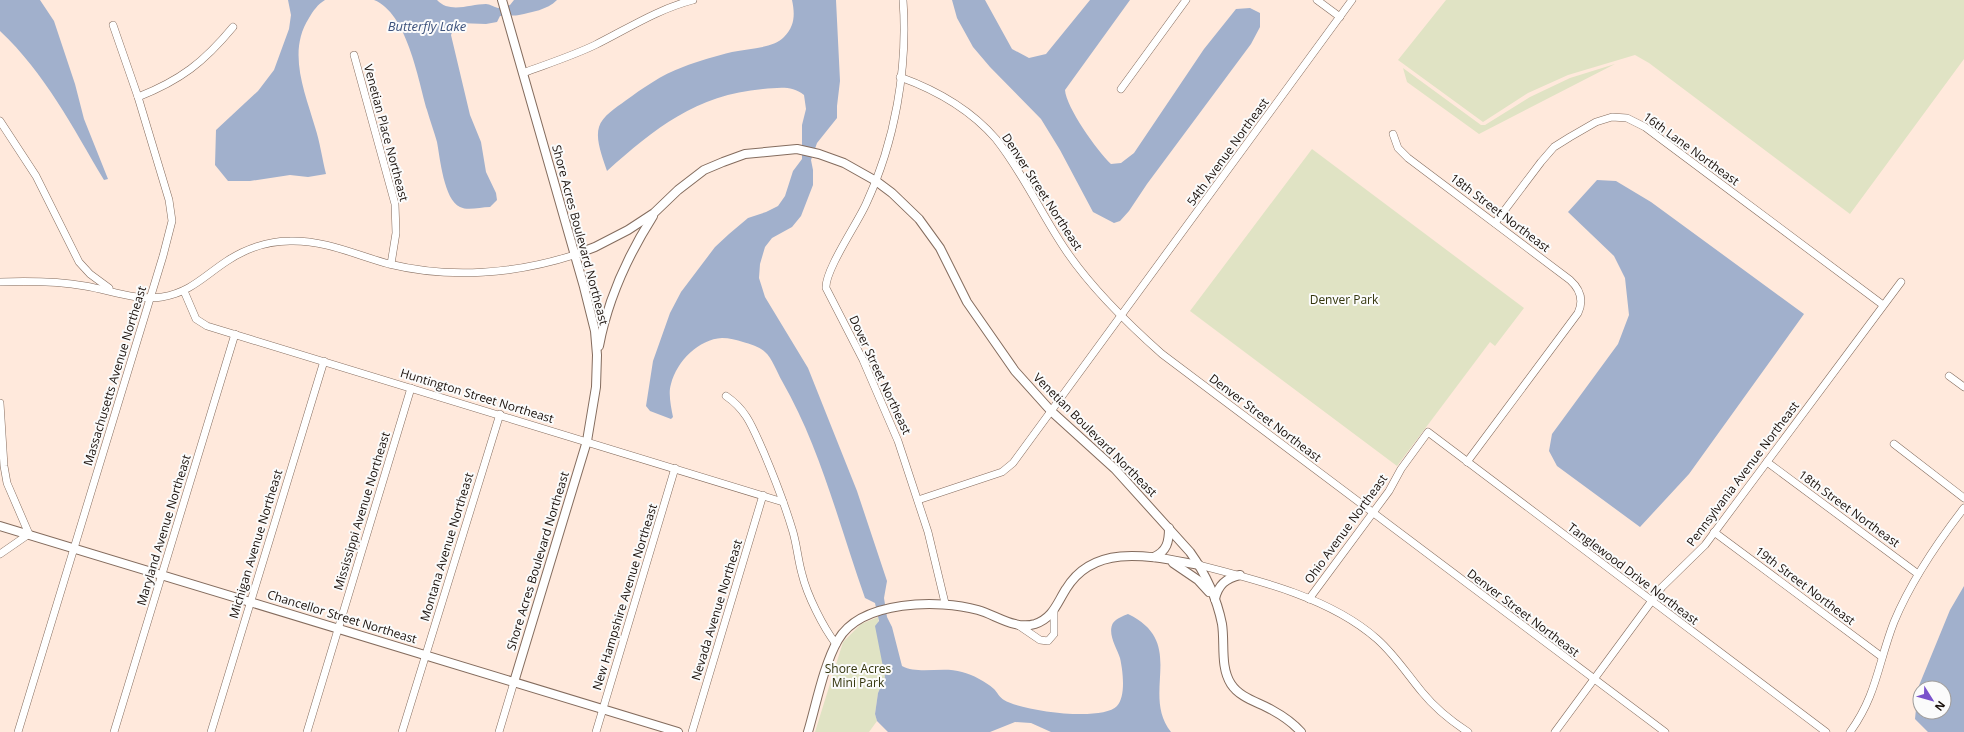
<svg xmlns="http://www.w3.org/2000/svg" width="1964" height="732" font-family="'Open Sans',sans-serif">
	<rect width="100%" height="100%" fill="#ffe9dc"/>
	<g fill="#e0e3c4">
		<polygon points="1446,0 1964,0 1964,59 1850,214 1649,63 1635,55 1568,75 1528,93 1483,122 1398,60"/>
		<polygon points="1615,64 1479,134 1407,82 1403,68 1481,125 1485,125 1530,97 1570,78"/>
		<polygon points="1312,149 1524,308 1495,346 1490,342 1397,466 1190,311"/>
		<polygon points="878,617 885,677 878,693 875,714 877,721 869,732 815,732 843,642 861,624"/>
	</g>
	<g fill="#a1b0cc" fill-rule="evenodd">
		<path d="M0,0H40L54,21L75,84L84,119L108,179L104,180C73,128 45,73 0,31Z"/>
		<path d="M288,0H325C318,4 313,11 309,18C287,52 305,92 315,127C320,142 322,158 326,174L308,177L290,175L250,181H228L215,165L216,130L258,91L274,70L289,29L291,15Z"/>
		<path d="M374,0H437C450,14 470,4 486,4C490,4 494,7 498,8L510,5L514,0H557C547,10 532,12 519,15C516,16 507,15 500,16L497,22L486,24L458,23L454,27L451,35L470,115L481,142L486,172L496,193L497,200L490,207C480,207 468,211 460,207C444,200 440,158 437,142C434,131 430,121 427,110C418,79 407,13 374,0Z"/>
		<path d="M792,0H836L840,81L837,106V118L817,143L811,160L813,170V185L801,216L792,227L772,238L765,247L760,264L759,278L765,297L808,368L857,491L887,581L884,598L887,617L892,627L902,666C919,675 943,666 962,672C973,675 985,681 994,689C997,692 1000,698 1004,700C1022,711 1102,722 1117,706C1126,696 1123,671 1120,658C1117,648 1107,634 1113,623C1117,618 1123,616 1128,614C1188,643 1140,693 1171,732H1051L1031,723L1015,722L990,732H888L877,721L875,714L878,693L885,677L875,626L879,621L875,603L865,598C839,525 821,449 782,381C777,372 772,358 765,352C760,347 750,344 743,342C737,340 729,338 722,338C699,339 677,361 671,384C668,393 671,407 673,417L671,419L650,411L646,406L653,361L670,313L681,292L715,247L729,234L748,218L766,212L778,206L785,196L793,171L802,159V125L806,109L804,95C792,85 778,88 763,89C696,95 655,128 607,171C603,158 595,140 599,127C602,116 617,107 625,101C643,88 661,75 683,67C698,61 716,56 732,52C749,48 772,49 784,37C795,26 795,14 792,0Z"/>
		<path d="M952,0H985L1012,49L1029,58L1046,54L1090,0H1130L1065,90C1066,107 1097,151 1111,164L1121,163L1134,153L1204,49L1236,9L1250,8L1260,13V27L1251,44L1147,184L1129,211L1120,221L1114,223L1093,212L1060,150L1041,119L990,67L973,47L957,18Z"/>
		<polygon points="1597,180 1616,181 1651,202 1804,314 1689,474 1640,527 1557,466 1549,451 1552,434 1618,344 1629,315 1625,278 1614,256 1568,212"/>
		<path d="M1964,586V732H1928L1915,719L1918,688L1950,610ZM1920,688H1944V712H1920Z"/>
	</g>
	<g fill="none" stroke-linecap="round" stroke-linejoin="round">
		<defs>
			<g id="minor">
				<path d="M903,0C908,68 895,142 866,204C857,224 825,270 826,288L863,360L898,441L928,532L945,603"/>
				<polyline points="1317,0 1340,17"/>
				<polyline points="354,55 395,204 396,233 391,264"/>
				<path d="M523,73C547,64 572,56 595,45C627,29 658,9 693,0"/>
				<path d="M900,77C936,90 971,110 996,139C1024,174 1042,216 1067,252C1093,290 1127,323 1162,354L1665,732"/>
				<polyline points="1121,89 1186,0"/>
				<path d="M138,97C181,80 204,62 233,27"/>
				<polyline points="0,121 36,176 79,262 90,274 109,288"/>
				<path d="M1393,134L1398,148L1408,158L1570,280C1580,289 1584,300 1578,313L1467,462"/>
				<polyline points="1495,223 1541,162 1554,147 1570,137 1596,122 1612,117 1627,118 1645,127 1883,305"/>
				<path d="M0,282C28,281 56,281 85,286C110,290 136,301 162,297C191,292 204,276 227,261C245,249 268,241 290,241C325,240 356,255 389,264C450,279 515,274 574,255"/>
				<polyline points="184,291 196,319 207,326 783,502"/>
				<polyline points="1949,376 1964,387"/>
				<path d="M726,396C748,411 753,429 764,453C775,479 785,505 793,532C797,546 798,560 802,574C807,595 823,627 836,644"/>
				<polyline points="0,403 4,466 7,483 29,534 0,554"/>
				<polyline points="1894,444 1964,498"/>
				<polyline points="1767,462 1918,574"/>
				<polyline points="918,500 1002,472 1013,463 1352,0"/>
				<polyline points="1714,532 1882,657"/>
				<path d="M1199,565C1258,580 1331,598 1377,639C1395,655 1407,674 1422,692C1435,708 1451,721 1468,732"/>
				<polyline points="1309,599 1389,491 1401,469 1428,432 1826,732"/>
				<polyline points="1018,625 1040,640 1048,641 1054,634 1054,611"/>
				<polyline points="18,732 163,256 172,221 169,200 138,97 113,25"/>
				<polyline points="114,732 235,334"/>
				<polyline points="211,732 324,361"/>
				<polyline points="307,732 411,388"/>
				<polyline points="402,732 500,414"/>
				<polyline points="499,732 514,682"/>
				<polyline points="596,732 675,468"/>
				<polyline points="692,732 763,495"/>
				<polyline points="1555,732 1662,587 1705,545 1901,282"/>
				<path d="M1850,732C1877,695 1878,663 1894,622C1911,581 1937,543 1964,508"/>
			</g>
			<g id="tertiary">
				<polyline points="502,0 584,287 595,331 597,355 596,387 587,441 514,682"/>
				<path d="M574,255L595,247L628,230L654,213L678,190L704,170L723,162L745,154L797,149L819,154L844,163L876,181L892,193L919,219L940,248L967,302L1015,371L1051,411L1115,469L1190,552C1205,573 1217,599 1222,624C1225,643 1220,667 1231,684C1240,698 1258,702 1272,710C1283,716 1293,723 1301,732"/>
				<path d="M599,346C608,298 627,257 653,216"/>
				<polyline points="0,526 678,732"/>
				<path d="M1154,557C1167,551 1169,542 1169,528"/>
				<polyline points="1173,563 1198,580 1209,592"/>
				<path d="M1215,599C1218,585 1226,578 1240,575"/>
				<path d="M808,732C816,705 824,664 838,640C861,600 939,599 978,610C996,615 1015,630 1035,624C1053,618 1057,603 1066,589C1095,541 1154,557 1199,565"/>
			</g>
		</defs>
		<use href="#minor" stroke="#846c5e" stroke-width="8"/>
		<use href="#tertiary" stroke="#846c5e" stroke-width="10"/>
		<use href="#minor" stroke="#fff" stroke-width="7"/>
		<use href="#tertiary" stroke="#fff" stroke-width="8"/>
	</g>
	<g text-anchor="middle" stroke-width="4" stroke-linejoin="round" paint-order="stroke">
		<g font-size="12" fill="#180f0a" stroke="#fbfbfb">
			<text transform="translate(386 133) rotate(75)" y="4">Venetian Place Northeast</text>
			<text transform="translate(1691 149) rotate(36)" y="4">16th Lane Northeast</text>
			<text transform="translate(1228 152) rotate(-54)" y="4">54th Avenue Northeast</text>
			<text transform="translate(1042 192) rotate(57)" y="4">Denver Street Northeast</text>
			<text transform="translate(1500 213) rotate(37)" y="4">18th Street Northeast</text>
			<text transform="translate(580 235) rotate(75)" y="4">Shore Acres Boulevard Northeast</text>
			<text transform="translate(880 375) rotate(65)" y="4">Dover Street Northeast</text>
			<text transform="translate(115 376) rotate(-73)" y="4">Massachusetts Avenue Northeast</text>
			<text transform="translate(477 396) rotate(17)" y="4">Huntington Street Northeast</text>
			<text transform="translate(1265 418) rotate(37)" y="4">Denver Street Northeast</text>
			<text transform="translate(1095 435) rotate(45)" y="4">Venetian Boulevard Northeast</text>
			<text transform="translate(1743 474) rotate(-53)" y="4">Pennsylvania Avenue Northeast</text>
			<text transform="translate(1849 509) rotate(36)" y="4">18th Street Northeast</text>
			<text transform="translate(362 511) rotate(-73)" y="4">Mississippi Avenue Northeast</text>
			<text transform="translate(1346 529) rotate(-54)" y="4">Ohio Avenue Northeast</text>
			<text transform="translate(164 530) rotate(-73)" y="4">Maryland Avenue Northeast</text>
			<text transform="translate(256 544) rotate(-73)" y="4">Michigan Avenue Northeast</text>
			<text transform="translate(447 547) rotate(-73)" y="4">Montana Avenue Northeast</text>
			<text transform="translate(538 561) rotate(-73)" y="4">Shore Acres Boulevard Northeast</text>
			<text transform="translate(1633 574) rotate(37)" y="4">Tanglewood Drive Northeast</text>
			<text transform="translate(1805 586) rotate(37)" y="4">19th Street Northeast</text>
			<text transform="translate(625 597) rotate(-73)" y="4">New Hampshire Avenue Northeast</text>
			<text transform="translate(717 610) rotate(-73)" y="4">Nevada Avenue Northeast</text>
			<text transform="translate(1523 613) rotate(37)" y="4">Denver Street Northeast</text>
			<text transform="translate(342 617) rotate(17)" y="4">Chancellor Street Northeast</text>
		</g>
		<g font-size="12" fill="#33350c" stroke="#fbfbfb">
			<text x="1344" y="304">Denver Park</text>
			<text x="858" y="673">Shore Acres<tspan x="858" dy="14">Mini Park</tspan></text>
		</g>
		<g font-size="13" font-style="italic" fill="#3c517b" stroke="#fbfbfb">
			<text x="427" y="31">Butterfly Lake</text>
		</g>
	</g>
	<g transform="translate(1932 700) rotate(127)"><circle r="19" fill="#fbfbfb" stroke="#a09d9b"/>
	<path d="M0-3L7 15L0 10L-7 15Z" fill="#7a52cb"/>
	<text y="-6" font-size="11" font-weight="bold" text-anchor="middle" fill="#180f0a">N</text>
	</g>
</svg>
